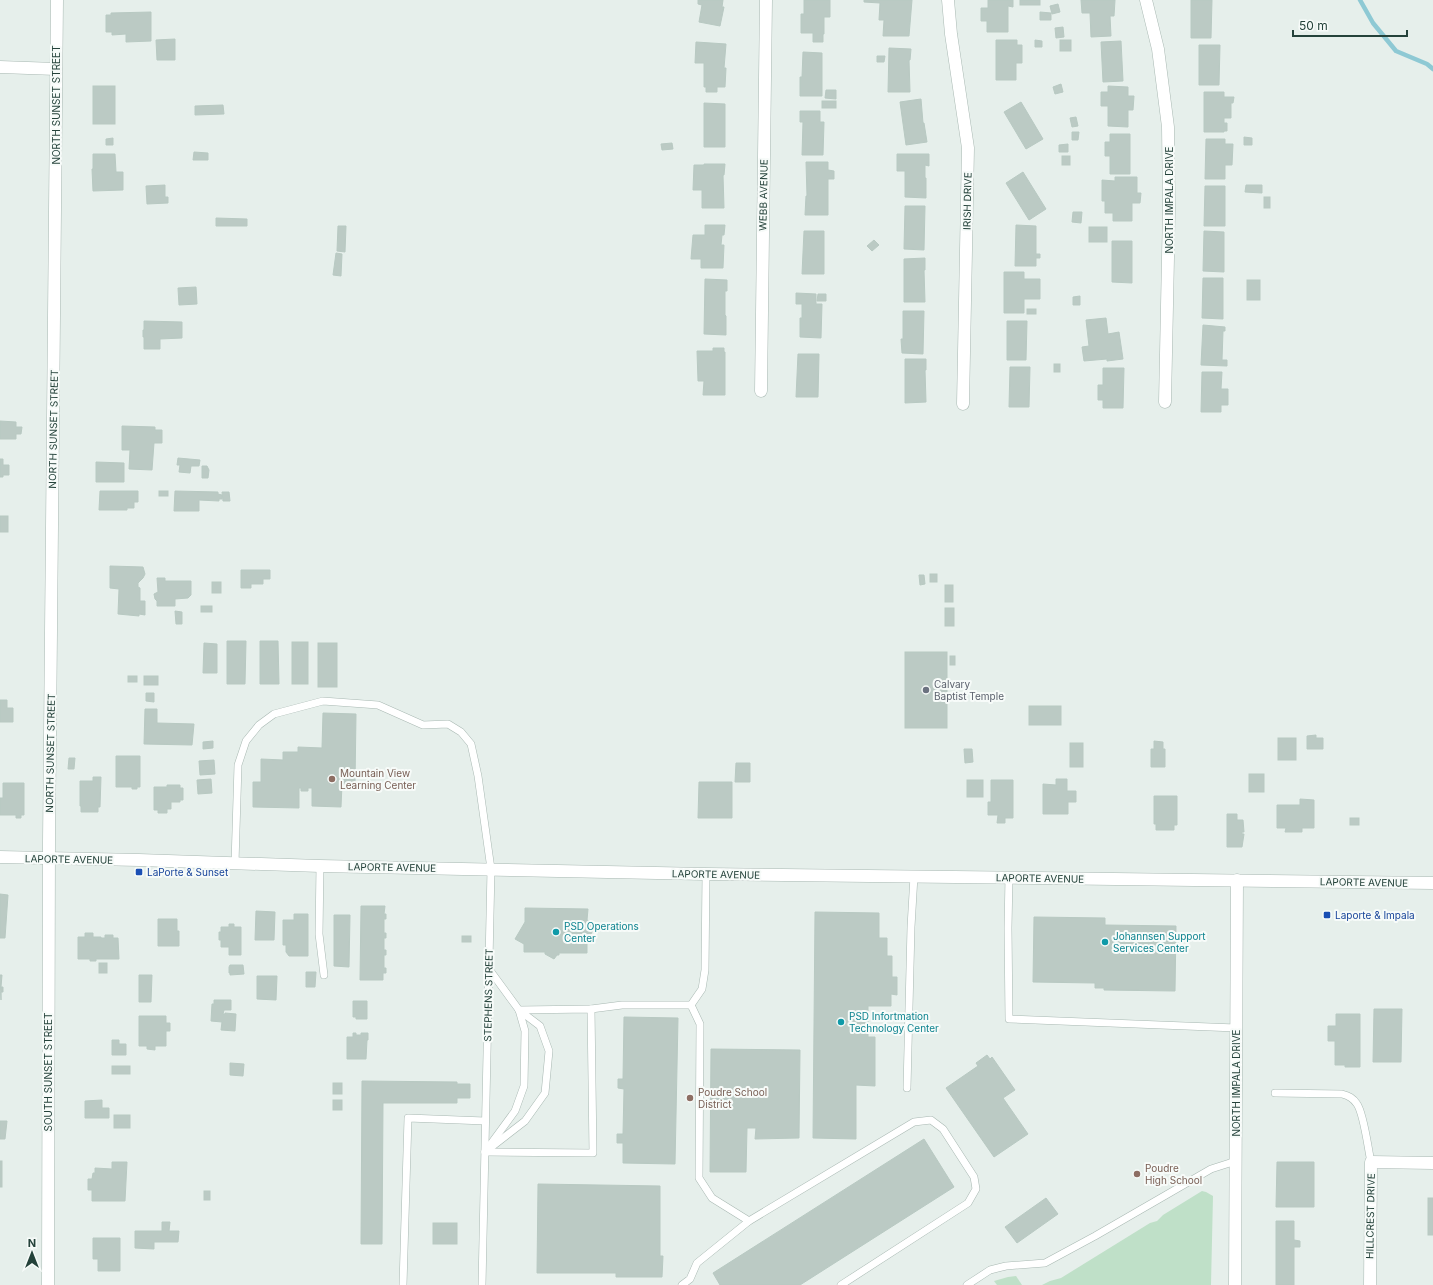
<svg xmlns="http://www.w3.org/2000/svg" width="1433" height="1285" font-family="Inter,sans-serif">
	<rect width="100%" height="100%" fill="#e6efeb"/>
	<g fill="#bfe0c8">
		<polygon points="1202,1191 1206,1192 1213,1196 1211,1285 1042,1285 1050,1281 1061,1278 1150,1223 1157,1221 1163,1215"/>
		<polygon points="1016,1276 1022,1285 997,1285 994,1281 1008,1277"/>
	</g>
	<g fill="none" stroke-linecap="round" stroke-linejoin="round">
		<polyline stroke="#8ec9d4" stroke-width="4.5" points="1360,0 1373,23 1396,51 1427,64 1433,69"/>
	</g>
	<g fill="#bbcac4" stroke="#b8c9c2">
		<polygon points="698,0 723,0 722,7 724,7 720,26 699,22 702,5 698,4"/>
		<polygon points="804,0 830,0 830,17 824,17 824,34 823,34 823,42 813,42 813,33 801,33 801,14 804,14"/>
		<polygon points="864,0 912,0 909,36 883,36 884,20 879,20 880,3 864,2"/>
		<polygon points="988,0 1013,0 1013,7 1008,6 1008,32 987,32 987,21 981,21 981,8 988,8"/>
		<rect x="1020" y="0" width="20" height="5"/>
		<polygon points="1081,0 1115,0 1114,16 1110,16 1111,36 1091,37 1090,13 1082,13"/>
		<polygon points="1191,0 1212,0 1211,38 1191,38"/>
		<polygon points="1058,4 1060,12 1052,14 1050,6"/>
		<polygon points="151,12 151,41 126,42 126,34 112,35 112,32 106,32 106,15 111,15 111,13"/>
		<polygon points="1040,12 1051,13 1051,20 1040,20"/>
		<polygon points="1063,27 1064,37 1056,38 1055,28"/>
		<polygon points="175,39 175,60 157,60 156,40"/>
		<polygon points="996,40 1017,40 1017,45 1022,45 1022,63 1016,63 1016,80 996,80"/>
		<polygon points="1035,40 1042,41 1042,47 1035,47"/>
		<rect x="1060" y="40" width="11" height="11"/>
		<polygon points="1121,41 1123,81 1103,82 1101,42"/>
		<polygon points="696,42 726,44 724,68 726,68 725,87 717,87 717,92 706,92 706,87 704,87 704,63 695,63"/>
		<polygon points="1199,45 1220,45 1219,85 1199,85"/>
		<polygon points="889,48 911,49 910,60 909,60 910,92 888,92"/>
		<polygon points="803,52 822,53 822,96 800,96 800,77 802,77"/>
		<polygon points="877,56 885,56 884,62 877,62"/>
		<polygon points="1061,84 1063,92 1055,94 1053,87"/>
		<rect x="93" y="86" width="22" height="38"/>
		<polygon points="1108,86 1128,87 1128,96 1134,96 1133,110 1128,110 1128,127 1108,126 1108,106 1101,106 1101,92 1108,92"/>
		<polygon points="826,90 836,90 836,99 825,98"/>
		<polygon points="1204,92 1224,92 1224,97 1234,97 1233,103 1231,103 1231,118 1224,118 1224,123 1227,123 1227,131 1224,131 1224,132 1204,132"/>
		<polygon points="921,99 923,123 924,123 927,142 906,145 900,102"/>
		<rect x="822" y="101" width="14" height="7"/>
		<polygon points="1021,102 1043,139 1026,149 1004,112"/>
		<polygon points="704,103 725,104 725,147 704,147"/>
		<polygon points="223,105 224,114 195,115 195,106"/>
		<polygon points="800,111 820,111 820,122 824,122 823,155 802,155 803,122 800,122"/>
		<polygon points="1076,117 1078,126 1072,127 1070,118"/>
		<polygon points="1072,132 1079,132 1078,140 1072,140"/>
		<polygon points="1110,134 1130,134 1130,174 1110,174 1110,156 1105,156 1105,142 1110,142"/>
		<polygon points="1244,137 1252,138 1252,145 1244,145"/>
		<polygon points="113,138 113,145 106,145 106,139"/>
		<polygon points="1206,139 1225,139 1225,144 1233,144 1232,165 1225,165 1225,179 1205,179"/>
		<polygon points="672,143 673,149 662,150 661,144"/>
		<polygon points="1068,144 1068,152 1059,152 1059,145"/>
		<polygon points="194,152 208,153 208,160 193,160"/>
		<polygon points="93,154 115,154 116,172 123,172 123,190 93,191 92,169 93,169"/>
		<polygon points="897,154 929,154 929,166 925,165 925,178 926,178 926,198 905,197 905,171 897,171"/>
		<rect x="1062" y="156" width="8" height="9"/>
		<polygon points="806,162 828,162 828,170 834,171 834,179 828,179 828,215 805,215 806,196 807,196"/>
		<polygon points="704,164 725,164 724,175 723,175 724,208 702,208 702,190 693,190 694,165 704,165"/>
		<polygon points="1023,172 1046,209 1029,220 1006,183"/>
		<polygon points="1115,177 1137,177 1137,193 1141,193 1140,203 1132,203 1132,221 1113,221 1113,213 1105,213 1105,201 1102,201 1102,180 1115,181"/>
		<polygon points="165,185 165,197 168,197 168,203 147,204 146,186"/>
		<polygon points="1246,185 1262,185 1262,193 1245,192"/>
		<polygon points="1205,186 1225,186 1225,226 1204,226"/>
		<rect x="1264" y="197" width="6" height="11"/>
		<polygon points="905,206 925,206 924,250 904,249"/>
		<polygon points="1073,212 1082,212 1081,223 1072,222"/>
		<polygon points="216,218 247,219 247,226 216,226"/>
		<polygon points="705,225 725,225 724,235 722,235 721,245 724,245 723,268 701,268 701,259 691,259 693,235 705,235"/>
		<polygon points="1016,225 1036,226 1036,254 1040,254 1040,258 1036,258 1036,266 1015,266"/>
		<polygon points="338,226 346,226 345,252 337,251"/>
		<rect x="1089" y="227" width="18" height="15"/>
		<polygon points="804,231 824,231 824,274 802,274"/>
		<polygon points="1204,231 1224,232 1224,272 1203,271"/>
		<polygon points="874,240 879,245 872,251 867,246"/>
		<polygon points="1112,241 1132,241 1132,283 1112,282"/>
		<polygon points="336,253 342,254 341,276 333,275"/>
		<polygon points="925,258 925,270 924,270 925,302 904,302 904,259"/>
		<polygon points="1004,272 1024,272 1024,279 1040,279 1040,299 1024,299 1024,313 1004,313"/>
		<polygon points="1203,278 1223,278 1223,319 1202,318"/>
		<polygon points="705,279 727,280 727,291 725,291 725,315 726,316 726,335 704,334"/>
		<rect x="1247" y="280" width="13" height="20"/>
		<polygon points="196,287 197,304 179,305 178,288"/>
		<polygon points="796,293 816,294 816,304 822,304 821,338 800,337 800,318 802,318 802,304 796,304"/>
		<polygon points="818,294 826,294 826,301 817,301"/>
		<polygon points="1080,296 1080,305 1073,305 1073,297"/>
		<rect x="1027" y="309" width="9" height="5"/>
		<polygon points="903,311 924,311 923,354 902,353 901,339 903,339"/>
		<polygon points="1106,318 1108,334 1119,332 1123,359 1107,361 1107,359 1084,361 1082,347 1089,346 1086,320"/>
		<polygon points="144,321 182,322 182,338 160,339 160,349 144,349 144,337 143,337 143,330 144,330"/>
		<polygon points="1007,321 1027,321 1026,360 1007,360"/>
		<polygon points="1203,325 1225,327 1225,331 1223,331 1222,360 1227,360 1227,366 1201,365"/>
		<polygon points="713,348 724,348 724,352 725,352 725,395 703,395 704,381 698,381 697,351 713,351"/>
		<polygon points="798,354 819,354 818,397 796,397"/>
		<polygon points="905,359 926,359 926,370 925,370 926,402 905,403"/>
		<rect x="1054" y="364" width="6" height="8"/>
		<polygon points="1010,367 1030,367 1029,407 1009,407"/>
		<polygon points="1103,368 1124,368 1123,408 1103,408 1103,400 1098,400 1098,385 1103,385"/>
		<polygon points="1202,372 1222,372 1221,389 1228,389 1228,405 1221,405 1221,412 1201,412"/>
		<polygon points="0,421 16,422 16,427 22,427 21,434 16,434 16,439 0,439"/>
		<polygon points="122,426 155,427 155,430 162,430 162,443 154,443 152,470 129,469 130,450 122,450"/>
		<polygon points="178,458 200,460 199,466 191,466 190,473 179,472 180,465 177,465"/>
		<polygon points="0,459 3,459 3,465 9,465 9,475 3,475 3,477 0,477"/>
		<polygon points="96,462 124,463 124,482 96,482"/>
		<polygon points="202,466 207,466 209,470 208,478 202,478"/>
		<polygon points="100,491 138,491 138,502 134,502 134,508 127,508 127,510 99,510"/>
		<rect x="159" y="491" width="9" height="5"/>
		<polygon points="175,491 218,492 218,494 222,495 222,499 219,499 219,501 199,500 199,511 174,511"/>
		<polygon points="222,492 229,492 230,501 223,501"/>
		<rect x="0" y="516" width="8" height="16"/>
		<polygon points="110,566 143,567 145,574 143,578 138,583 138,587 140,588 140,601 145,601 145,615 139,614 139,616 118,614 119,589 110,588"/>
		<polygon points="241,570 270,570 270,579 263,579 263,584 251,584 251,588 241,588"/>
		<rect x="930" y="574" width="7" height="8"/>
		<polygon points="919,575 924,575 925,584 920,585"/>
		<polygon points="157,578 165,578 165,581 191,581 191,595 188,598 175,599 175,606 157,606 157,601 155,599 154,594 158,592"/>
		<rect x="212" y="582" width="9" height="11"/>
		<rect x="945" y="585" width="8" height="17"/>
		<rect x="201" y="606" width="11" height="6"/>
		<rect x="945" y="608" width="9" height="18"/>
		<polygon points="175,611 182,612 182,624 176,624"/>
		<polygon points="227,641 246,641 245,684 227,684"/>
		<polygon points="260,641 278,641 279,684 260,684"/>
		<rect x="292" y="642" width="16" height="42"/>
		<polygon points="204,643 217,644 217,673 203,673"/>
		<rect x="318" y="643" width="19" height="44"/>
		<rect x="905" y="652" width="42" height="76"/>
		<rect x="950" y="656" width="5" height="9"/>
		<rect x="128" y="676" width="9" height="6"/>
		<rect x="144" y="676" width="14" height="9"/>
		<polygon points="146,693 154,693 154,702 146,701"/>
		<polygon points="0,700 7,700 7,708 13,708 13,722 0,722"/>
		<rect x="1029" y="706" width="32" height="19"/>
		<polygon points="145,709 157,709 157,723 194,724 192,745 144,744"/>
		<polygon points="323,713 356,714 355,784 342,784 341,807 312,806 312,788 308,788 308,791 301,791 301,788 299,788 299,808 253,807 253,782 261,782 261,759 283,760 283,752 298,752 298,747 322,748"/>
		<polygon points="1316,735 1316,738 1323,738 1323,749 1307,749 1307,736"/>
		<rect x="1278" y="738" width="18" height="22"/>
		<polygon points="213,741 213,748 203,749 203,742"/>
		<polygon points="1154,741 1163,742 1163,749 1165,749 1165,767 1151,767 1151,749 1154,749"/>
		<rect x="1070" y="743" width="13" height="24"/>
		<polygon points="964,749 972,749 973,762 965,763"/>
		<polygon points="116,756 140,756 140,787 137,787 137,789 132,789 132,787 116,787"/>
		<polygon points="69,758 75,758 74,769 68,769"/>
		<polygon points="214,760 215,774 200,775 199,761"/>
		<polygon points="736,763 750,763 750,782 735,782"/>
		<rect x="1249" y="774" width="15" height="18"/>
		<polygon points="93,777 101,777 100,807 98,807 98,812 81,812 81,806 80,806 80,781 93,781"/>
		<polygon points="211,779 212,793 198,794 197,780"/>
		<polygon points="1056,779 1067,779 1067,791 1076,791 1076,802 1068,802 1068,814 1043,814 1043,784 1056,785"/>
		<rect x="967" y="780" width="16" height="17"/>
		<polygon points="991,780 1013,780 1013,818 1005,818 1005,823 997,823 998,815 988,815 988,802 991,802"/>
		<polygon points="699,782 732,782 732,818 698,818"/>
		<polygon points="3,783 24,783 24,815 21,815 21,818 16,818 16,815 0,815 0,798 3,798"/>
		<polygon points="167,785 180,785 180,788 183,788 183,800 180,800 180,802 171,802 171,809 167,809 167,813 158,813 158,810 154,810 154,787 167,787"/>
		<polygon points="1154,796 1177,796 1177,825 1174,825 1174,830 1156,830 1156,824 1154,824"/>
		<polygon points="1300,799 1314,800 1314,828 1302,828 1302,832 1285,832 1286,828 1277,828 1277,805 1300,805"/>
		<polygon points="1227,814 1237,814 1237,820 1243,820 1244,832 1242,832 1242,834 1244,834 1242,847 1227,847"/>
		<rect x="1350" y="818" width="9" height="7"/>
		<polygon points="0,894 8,895 5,938 0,938"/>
		<polygon points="361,906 385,906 384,914 386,914 386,919 384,919 384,933 386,933 386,938 384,938 384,950 386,950 386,955 384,955 384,968 386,968 386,973 383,973 383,980 360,980"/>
		<polygon points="525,908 588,909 587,920 596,925 587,941 587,953 559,953 559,955 557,955 554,959 545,954 545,952 524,952 524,944 515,939 525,922"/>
		<polygon points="256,911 275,912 274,940 255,940"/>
		<polygon points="815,912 879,913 879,938 887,938 887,956 892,956 892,977 897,977 897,995 891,994 891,1006 868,1006 868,1037 875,1037 875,1086 856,1085 856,1139 813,1138"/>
		<polygon points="294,914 308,914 308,956 289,956 286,952 286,945 283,945 283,920 294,920"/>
		<polygon points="334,915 350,915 349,967 334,966"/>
		<polygon points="1034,917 1105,918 1105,925 1176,926 1175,991 1104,990 1104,988 1095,988 1095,983 1033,982"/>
		<polygon points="158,919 177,919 177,931 179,931 179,946 158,946"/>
		<polygon points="229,924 234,924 234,927 241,927 241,955 229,955 229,947 221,947 221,940 219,940 219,932 221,932 221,927 229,927"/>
		<polygon points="85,933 93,933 93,937 101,937 101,938 105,938 105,935 113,935 113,938 118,938 119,959 96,959 96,961 90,961 90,959 78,959 78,937 85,937"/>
		<rect x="462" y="936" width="9" height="6"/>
		<rect x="99" y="963" width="8" height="10"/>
		<polygon points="230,965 243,965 244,974 230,975 230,973 229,973 229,967"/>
		<polygon points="306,972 316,972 315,987 306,987"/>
		<polygon points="0,975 2,975 1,987 3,987 3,992 1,992 1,1000"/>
		<polygon points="139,975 152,975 151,1002 139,1002"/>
		<polygon points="257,976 277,976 276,1000 257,999"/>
		<polygon points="214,1000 231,1000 231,1010 224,1010 223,1014 225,1014 225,1013 236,1014 235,1031 221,1030 222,1022 211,1021 212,1004 214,1004"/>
		<polygon points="353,1001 367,1001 367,1019 356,1019 356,1017 353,1017"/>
		<polygon points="1374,1009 1402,1009 1401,1062 1373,1062"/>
		<polygon points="1336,1014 1360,1014 1360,1067 1345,1067 1345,1065 1335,1065 1335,1041 1328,1041 1328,1026 1336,1026"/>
		<polygon points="139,1016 166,1016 166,1023 170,1023 170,1031 166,1031 166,1046 155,1046 155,1050 147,1049 147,1046 139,1046"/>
		<polygon points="624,1017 678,1018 675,1164 623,1163 623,1143 617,1143 617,1134 623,1134 624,1089 618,1088 618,1079 623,1079"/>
		<polygon points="353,1033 356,1033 356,1035 361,1035 361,1033 368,1033 368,1040 367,1040 366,1059 347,1059 347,1037 353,1037"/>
		<polygon points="112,1040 119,1040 119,1044 126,1044 126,1055 112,1055"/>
		<polygon points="711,1049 800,1050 799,1138 755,1139 756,1128 747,1128 746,1172 710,1172"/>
		<polygon points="987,1055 990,1059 992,1057 1015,1090 1003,1098 1028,1134 994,1157 946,1088 978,1066 976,1063"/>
		<polygon points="230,1063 244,1064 243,1076 230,1075"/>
		<rect x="112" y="1066" width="18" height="8"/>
		<polygon points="362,1081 457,1082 457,1084 470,1084 470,1098 457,1098 457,1103 383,1103 382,1244 361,1244"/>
		<rect x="333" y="1083" width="9" height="11"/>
		<polygon points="102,1100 102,1108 109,1108 109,1118 85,1118 85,1101"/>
		<rect x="333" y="1100" width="9" height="10"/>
		<rect x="114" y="1115" width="16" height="13"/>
		<polygon points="0,1121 7,1121 5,1139 0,1139"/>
		<polygon points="924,1139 954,1187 800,1285 720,1285 713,1273"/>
		<rect x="0" y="1161" width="2" height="26"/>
		<polygon points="112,1162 127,1162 125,1201 92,1201 92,1190 88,1190 88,1179 92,1179 93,1173 95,1173 95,1168 112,1169"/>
		<polygon points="1277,1162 1314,1162 1314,1207 1276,1207"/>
		<polygon points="538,1184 660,1186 660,1256 663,1256 662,1277 616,1277 616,1273 537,1273"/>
		<rect x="204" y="1191" width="6" height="9"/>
		<polygon points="1046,1198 1058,1214 1017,1243 1005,1227"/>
		<rect x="1428" y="1198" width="5" height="37"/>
		<polygon points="1276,1221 1294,1221 1294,1240 1300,1241 1300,1247 1294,1247 1294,1285 1276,1285"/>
		<polygon points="162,1222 170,1222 169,1231 179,1231 178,1242 154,1242 154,1249 135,1248 135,1231 162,1231"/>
		<rect x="433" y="1223" width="24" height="21"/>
		<polygon points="93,1238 120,1238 120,1271 98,1271 98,1259 93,1259"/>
	</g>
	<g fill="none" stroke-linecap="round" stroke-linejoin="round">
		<defs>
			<g id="service">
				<polyline points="235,863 238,765 246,741 259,725 274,714 323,701 378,705 423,725 448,724 461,732 471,744 478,776 491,869 482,1285"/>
				<polyline points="320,866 319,934 324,975"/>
				<polyline points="1009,877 1008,928 1009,1019 1236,1028"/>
				<polyline points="691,1005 700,1024 699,1178 712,1198 749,1221"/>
				<polyline points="591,1009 622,1005 691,1005 702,989 705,970 706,874"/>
				<polyline points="907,1088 911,927 914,876"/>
				<path d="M1275,1093L1342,1094C1349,1096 1353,1098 1357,1104C1364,1114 1368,1149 1371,1162"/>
				<polyline points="490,1145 515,1111 524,1086 525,1031 519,1010"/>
				<polyline points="485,1152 593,1153 591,1009 519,1010 489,969"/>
				<polyline points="485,1152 525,1121 545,1093 549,1051 540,1026 519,1010"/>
				<polyline points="403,1285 408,1118 485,1121"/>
				<polyline points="682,1285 690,1279 697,1263 749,1221 914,1122 931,1120 943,1129 974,1177 976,1189 968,1203 841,1285"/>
				<polyline points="967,1285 990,1270 1006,1266 1045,1263 1095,1236 1211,1169 1236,1161"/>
			</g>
			<g id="minor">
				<polyline points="948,0 951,34 968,148 963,404"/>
				<polyline points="1146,0 1158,49 1168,127 1169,209 1165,402"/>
				<polyline points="0,67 56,69"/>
				<polyline points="761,391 766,0"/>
				<polyline points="48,1285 49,842 57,0"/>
				<polyline points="1235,1285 1237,880"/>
				<polyline points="1370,1285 1371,1162 1433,1163"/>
			</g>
			<polyline id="tertiary" points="0,857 139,860 320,866 706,874 1433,883"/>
		</defs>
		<use href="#service" stroke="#a8b8b2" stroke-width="8"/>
		<use href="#minor" stroke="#a8b8b2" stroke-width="13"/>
		<use href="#tertiary" stroke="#a8b8b2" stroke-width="13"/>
		<use href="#service" stroke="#fff" stroke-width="7"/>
		<use href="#minor" stroke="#fff" stroke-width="12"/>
		<use href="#tertiary" stroke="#fff" stroke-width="12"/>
	</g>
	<circle fill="#6b7280" stroke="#f7fbf9" stroke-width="1.5" cx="926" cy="690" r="4"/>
	<g fill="#8d6e63" stroke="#f7fbf9" stroke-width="1.5">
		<circle cx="332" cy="779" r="4"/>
		<circle cx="690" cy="1098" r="4"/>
		<circle cx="1137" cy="1174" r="4"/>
	</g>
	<g fill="#1a4fb4" stroke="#f7fbf9" stroke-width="1.5">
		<rect x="135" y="868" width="8" height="8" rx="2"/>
		<rect x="1323" y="911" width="8" height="8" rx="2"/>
	</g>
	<g fill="#0f9aa8" stroke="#f7fbf9" stroke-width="1.5">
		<circle cx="556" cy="932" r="4"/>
		<circle cx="1105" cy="942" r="4"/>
		<circle cx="841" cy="1022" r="4"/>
	</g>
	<g text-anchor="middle" stroke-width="4" stroke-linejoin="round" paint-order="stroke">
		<g font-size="10" fill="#24423a" stroke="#f7fbf9">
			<text transform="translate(56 105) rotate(-90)" y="4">NORTH SUNSET STREET</text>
			<text transform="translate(763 195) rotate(-89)" y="4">WEBB AVENUE</text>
			<text transform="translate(1169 200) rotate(-90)" y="4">NORTH IMPALA DRIVE</text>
			<text transform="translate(967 201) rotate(-89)" y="4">IRISH DRIVE</text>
			<text transform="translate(53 429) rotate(-89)" y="4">NORTH SUNSET STREET</text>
			<text transform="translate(50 753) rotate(-89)" y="4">NORTH SUNSET STREET</text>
			<text transform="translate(69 859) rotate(1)" y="4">LAPORTE AVENUE</text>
			<text transform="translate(392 867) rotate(1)" y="4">LAPORTE AVENUE</text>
			<text transform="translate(716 874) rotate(1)" y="4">LAPORTE AVENUE</text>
			<text transform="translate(1040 878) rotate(1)" y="4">LAPORTE AVENUE</text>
			<text transform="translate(1364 882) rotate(1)" y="4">LAPORTE AVENUE</text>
			<text transform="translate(488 995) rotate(-89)" y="4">STEPHENS STREET</text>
			<text transform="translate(48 1072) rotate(-90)" y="4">SOUTH SUNSET STREET</text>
			<text transform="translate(1236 1083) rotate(-90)" y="4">NORTH IMPALA DRIVE</text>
			<text transform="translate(1370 1216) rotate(-89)" y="4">HILLCREST DRIVE</text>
		</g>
		<g font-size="10" fill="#5b616d" stroke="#f7fbf9" text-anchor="start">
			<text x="934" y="688">Calvary<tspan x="934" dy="12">Baptist Temple</tspan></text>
		</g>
		<g font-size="10" fill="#785e54" stroke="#f7fbf9" text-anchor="start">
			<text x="340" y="777">Mountain View<tspan x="340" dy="12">Learning Center</tspan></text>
			<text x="698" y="1096">Poudre School<tspan x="698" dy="12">District</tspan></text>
			<text x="1145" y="1172">Poudre<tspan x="1145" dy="12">High School</tspan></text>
		</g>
		<g font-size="10" fill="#164399" stroke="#f7fbf9" text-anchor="start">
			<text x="147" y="876">LaPorte &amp; Sunset</text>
			<text x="1335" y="919">Laporte &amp; Impala</text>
		</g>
		<g font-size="10" fill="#0d838f" stroke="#f7fbf9" text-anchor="start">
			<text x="564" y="930">PSD Operations<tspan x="564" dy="12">Center</tspan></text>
			<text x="1113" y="940">Johannsen Support<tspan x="1113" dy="12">Services Center</tspan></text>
			<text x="849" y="1020">PSD Infortmation<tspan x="849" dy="12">Technology Center</tspan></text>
		</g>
	</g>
	<g transform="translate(32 1253)" stroke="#f7fbf9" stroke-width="3" paint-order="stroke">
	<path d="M0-3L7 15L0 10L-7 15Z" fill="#24423a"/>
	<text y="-6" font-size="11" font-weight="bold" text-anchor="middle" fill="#24423a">N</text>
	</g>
	<path d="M1293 30v6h114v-6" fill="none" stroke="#24423a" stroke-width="2"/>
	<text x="1299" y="30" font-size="12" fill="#24423a" stroke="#f7fbf9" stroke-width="3" paint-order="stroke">50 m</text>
</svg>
